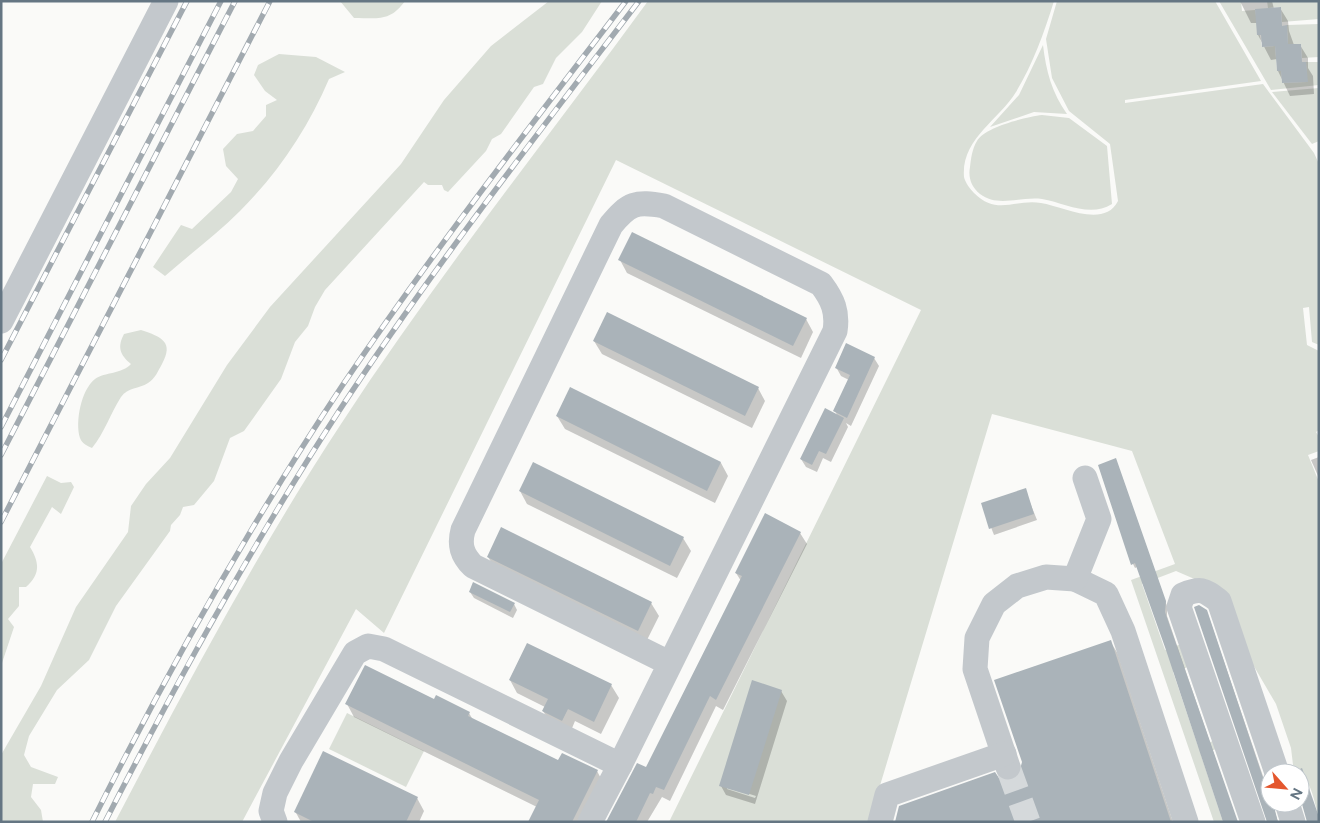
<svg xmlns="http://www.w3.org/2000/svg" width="1320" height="823" font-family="Figtree,sans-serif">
	<rect width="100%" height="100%" fill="#fafaf8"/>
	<g fill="#dadfd7">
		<path d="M340,1H405C390,22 378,18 354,18Z"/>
		<polygon points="549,1 602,1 582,32 556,58 543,84 534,87 501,134 492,139 486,151 448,192 444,190 442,185 428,185 424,182 325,290 315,307 308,326 295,342 281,379 244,431 230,438 214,481 194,505 183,507 180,515 171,525 170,531 116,606 89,660 57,690 29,736 24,755 31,767 58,777 55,784 33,784 31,797 41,810 43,822 1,822 1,755 41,686 76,607 128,532 131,506 146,484 170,458 227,365 270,307 401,164 444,100 491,46"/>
		<path d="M648,1H1054C1044,33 1033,64 1016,92C999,120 961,139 964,177C965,182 970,189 974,193C997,216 1014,199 1041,203C1062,206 1104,229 1118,201L1110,144L1069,111L1052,78L1046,39L1057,1H1215L1261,81L1125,100V103L1263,84L1314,153L1319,164V345L1312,342L1309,307L1303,308L1307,345L1319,351V430L1316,432L1319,437V451L1308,455L1319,482V817C1314,803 1311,773 1294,773L1291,748L1276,704L1206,584L1176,571L1142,584L1165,650L1181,644L1188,667L1173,672L1198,746L1213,741L1216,749L1201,755L1223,822H1214L1131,580L1175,564L1132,451L992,414L869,822H669L921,310L616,160L384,633L356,609L242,822H115C186,686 257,552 341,424C436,278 545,142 648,1Z"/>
		<polygon points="1219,1 1241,1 1242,11 1255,10 1262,47 1275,46 1277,71 1281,71 1282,83 1307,82 1306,62 1319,62 1319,85 1271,90"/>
		<polygon points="1267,1 1319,1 1319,19 1282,22 1281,7 1268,8"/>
		<polygon points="1319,24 1319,57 1302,58 1301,44 1288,44 1287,25"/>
		<path d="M1043,45C1046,71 1052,93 1067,114L1034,112L990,127L1019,95Z"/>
		<path d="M279,54L316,57L345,72L329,79C308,128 279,172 240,211C217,234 190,254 165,276L153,267L181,225L192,229L231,192L238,179L226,166L223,149L237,134L253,131L266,116V105L277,100L265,91L254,75L258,65Z"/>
		<polygon points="1319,88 1319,141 1312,144 1272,92"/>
		<path d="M1042,115L1069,118L1107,146L1112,204C1090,218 1065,203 1042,199C1021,196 998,208 980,194C971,187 968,177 970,167C971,159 972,149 977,141C985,127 1026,117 1042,115Z"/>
		<path d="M141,330C162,337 174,342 162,364C158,371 155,379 148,383C139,389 128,387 121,397C110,414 105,432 92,448C88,446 82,444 80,438C75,422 81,390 95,379C105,372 122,374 131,364C120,355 117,347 124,334Z"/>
		<path d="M47,476L61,483L71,482L74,487L61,514L52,507L30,547C40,563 40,575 26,587H19V606L8,619L14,627L1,666V564Z"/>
		<polygon points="347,713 424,751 406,787 329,749"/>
	</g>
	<g fill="#0003" fill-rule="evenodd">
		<polygon points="1240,1 1272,1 1274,9 1280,8 1288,21 1289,31 1294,45 1300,45 1308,58 1308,68 1313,76 1314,94 1290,96 1278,71 1277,59 1271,60 1258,35 1258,23 1251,23"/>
		<polygon points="620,260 806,319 813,332 801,358 627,273"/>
		<polygon points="594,341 758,388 765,401 752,428 602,354"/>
		<polygon points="874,358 879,366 851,426 846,423 848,427 831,462 823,458 817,472 806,467 801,459 837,415 835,411 849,380 841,376 836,367"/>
		<polygon points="571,389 721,463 728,476 715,503 565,429 557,416"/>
		<polygon points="1319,457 1319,478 1311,460"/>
		<polygon points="1117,463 1167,606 1167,616 1237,822 1137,567 1135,568 1133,564"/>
		<polygon points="1025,490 1037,520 994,535 982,504"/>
		<polygon points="520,491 683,538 691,551 677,578 527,504"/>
		<polygon points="800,533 807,544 723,710 716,706 670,801 662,797 647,822 608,822 647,769 741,581 736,573"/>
		<polygon points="488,557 651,603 659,616 645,644 496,570"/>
		<polygon points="470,592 514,604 517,610 513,618 474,598"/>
		<polygon points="1208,615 1265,782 1270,789 1270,803 1275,803 1275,812 1278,822 1268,822"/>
		<polygon points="1110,641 1118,654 1173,822 896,822 998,779 1005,782 1020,777"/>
		<polygon points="510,680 611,685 619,698 601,734 575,721 570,733 551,724 543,711 545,707 517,693"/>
		<path d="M781,691L787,701L755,804L726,795L721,786ZM727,787L756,796L755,798L727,789Z"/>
		<polygon points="435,701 469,713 473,720 559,762 597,771 604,784 586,822 529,822 537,807 354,717 347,704"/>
		<polygon points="417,798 424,811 419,822 301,822 295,811"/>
	</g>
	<g fill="#aab3b9">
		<polygon points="1281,7 1282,26 1287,25 1288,44 1301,44 1302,62 1306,62 1308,82 1282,83 1281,71 1277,71 1275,46 1262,47 1261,35 1257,35 1255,9"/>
		<polygon points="632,232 807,318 793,346 618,260"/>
		<polygon points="607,312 759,387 745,416 593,341"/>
		<polygon points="846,343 875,357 847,418 833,411 850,375 835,368"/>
		<polygon points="570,387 721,462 707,491 556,416"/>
		<polygon points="825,408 844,418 826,454 819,451 812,465 800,459"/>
		<polygon points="1116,458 1166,601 1165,612 1238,822 1223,822 1166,650 1135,563 1131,565 1126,550 1098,465"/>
		<polygon points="533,462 684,537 670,566 519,491"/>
		<polygon points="1026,488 1034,514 989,529 981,503"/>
		<polygon points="765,513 801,532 716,700 710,696 664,790 656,787 653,794 650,793 636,822 606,822 637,763 646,767 742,576 735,573"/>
		<polygon points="501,527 652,602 638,631 487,557"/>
		<polygon points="473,582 515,603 510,612 469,592"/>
		<polygon points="1199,605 1207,610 1263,778 1270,788 1270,803 1273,803 1278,822 1267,822 1194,607"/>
		<polygon points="1111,640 1171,822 895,822 899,806 995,772 999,778 1006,781 1018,777 1022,762 994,680"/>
		<polygon points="527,643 612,684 594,722 568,709 562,721 542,711 548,699 509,680"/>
		<polygon points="365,665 434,699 436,695 470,712 468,716 558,760 562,753 598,770 572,822 528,822 539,800 345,704"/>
		<polygon points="752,680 782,690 749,795 719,786"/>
		<polygon points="323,751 418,797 406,822 314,822 294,812"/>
		<polygon points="1302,768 1319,817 1319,822 1307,822 1300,797 1300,769"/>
	</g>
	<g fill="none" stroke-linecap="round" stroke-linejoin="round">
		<polyline stroke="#d5d9db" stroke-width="25" stroke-dasharray="25 12" stroke-linecap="butt" points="1008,767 1028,822"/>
		<g stroke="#c3c8cc" stroke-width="25">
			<polyline points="1,321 166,1"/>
			<polyline points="1075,579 1106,594 1123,631 1186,822"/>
			<polyline points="1008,767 975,669 977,638 994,604 1017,586 1046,577 1075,579 1099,519 1085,478"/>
			<polyline points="1287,803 1293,822"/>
			<polyline points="275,822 271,811 275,793 291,761 355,653 368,646 384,649 620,765"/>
			<path d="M590,822L620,765L835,331C838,312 833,300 821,284L664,206C636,201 629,203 611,225L463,530C459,545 462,555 473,566L669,663"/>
			<polyline points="880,822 887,795 1004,754"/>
			<path d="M1253,822L1179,607L1183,595C1201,587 1204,590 1219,601L1277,773"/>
		</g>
		<defs>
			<g id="rail">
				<polyline points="1,360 187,1"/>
				<polyline points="1,427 221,1"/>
				<polyline points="1,455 235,1"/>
				<polyline points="1,522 270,1"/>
				<path d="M92,822C167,672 249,526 342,386C431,254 529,128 626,1"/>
				<path d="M105,822C177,681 253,543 339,411C432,269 536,136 639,1"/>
			</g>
		</defs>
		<use href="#rail" stroke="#a2aab0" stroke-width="5.5"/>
		<use href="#rail" stroke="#fff" stroke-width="4" stroke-dasharray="11" stroke-linecap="butt"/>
	</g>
	<rect width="1320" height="823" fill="none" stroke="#657683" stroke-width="5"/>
	<g transform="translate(1285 788) rotate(117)"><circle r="24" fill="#ffffff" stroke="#c1c8cd"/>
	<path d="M0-4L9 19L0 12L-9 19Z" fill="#e4572e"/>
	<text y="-8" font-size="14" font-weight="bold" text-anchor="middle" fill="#657683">N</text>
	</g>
</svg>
